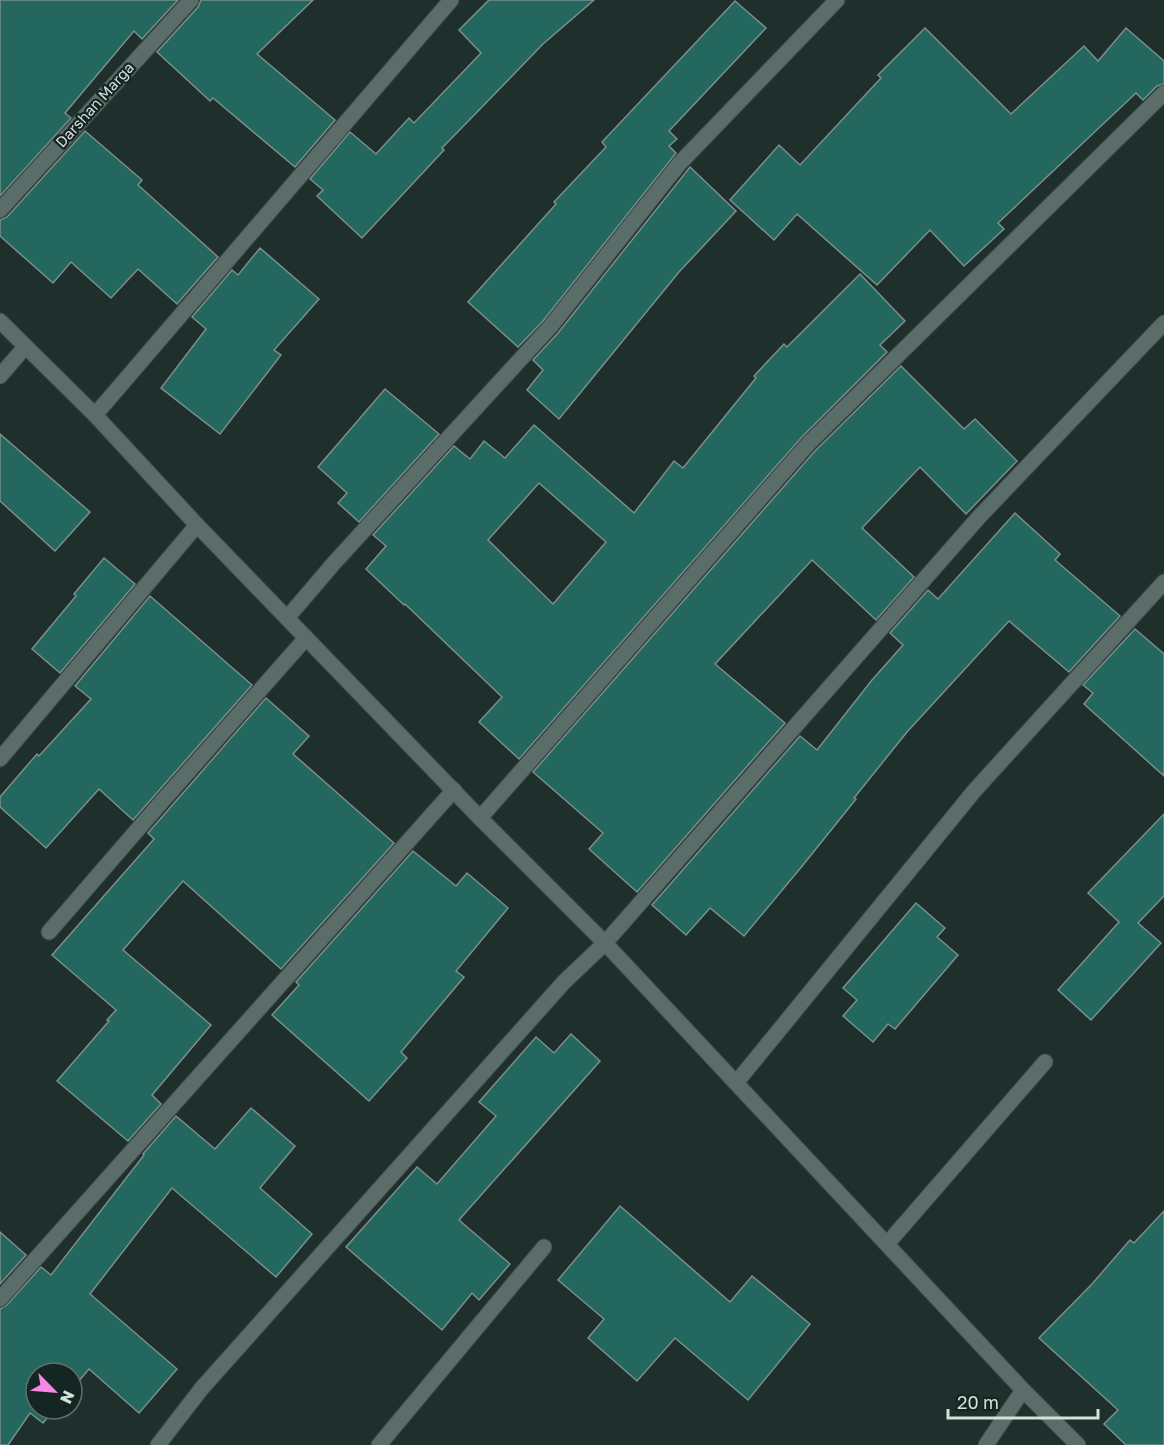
<svg xmlns="http://www.w3.org/2000/svg" width="1164" height="1445" font-family="'Golos Text',sans-serif">
	<rect width="100%" height="100%" fill="#1e2f2c"/>
	<g fill="#23675e" stroke="#7b8f8b" stroke-width="1.5" fill-rule="evenodd">
		<polygon points="0,0 178,0 142,39 134,31 65,113 71,118 0,196"/>
		<polygon points="201,0 313,0 257,54 335,120 295,167 213,98 210,101 157,52 198,7"/>
		<polygon points="489,0 594,0 543,44 481,108 442,148 444,150 362,238 317,196 323,190 310,179 350,132 376,154 409,118 414,123 481,53 459,30"/>
		<polygon points="735,1 766,28 669,131 677,139 669,146 676,153 543,321 518,347 468,302 556,204 554,202 606,147 602,142"/>
		<polygon points="925,28 1011,114 1084,46 1098,61 1126,28 1164,61 1164,84 1157,86 1143,100 1136,93 998,223 1004,229 964,266 930,230 877,285 797,214 774,240 730,200 779,145 800,165 881,78 878,75"/>
		<polygon points="85,131 142,180 138,185 218,257 177,304 138,269 111,298 71,262 53,283 0,236 0,220 7,217"/>
		<polygon points="690,167 736,211 679,272 559,419 527,390 543,370 533,360 558,333"/>
		<polygon points="260,248 319,299 274,350 281,355 220,434 161,388 206,329 192,317 232,270 238,275"/>
		<path d="M860,274L905,321L880,345L887,352L801,438L519,759L479,722L502,697L405,604L404,605L366,569L386,546L373,535L454,446L470,459L484,441L505,458L534,425L634,513L674,461L683,468L756,378L754,376L784,344L787,347ZM539,483L606,542L553,604L488,540Z"/>
		<polygon points="901,366 964,429 975,419 1017,461 966,514 920,467 862,528 914,577 876,620 812,560 715,664 785,723 637,892 589,849 603,833 533,772 815,451"/>
		<polygon points="385,389 439,434 359,522 338,503 347,493 318,467"/>
		<polygon points="0,434 90,512 55,551 0,501"/>
		<polygon points="1015,513 1060,554 1055,560 1120,616 1069,672 1009,621 907,732 854,798 856,799 803,865 744,936 710,908 686,935 652,905 800,736 817,750 872,680 903,645 890,633 928,590 938,599"/>
		<polygon points="104,558 135,584 60,673 32,649 76,596 74,594"/>
		<polygon points="150,596 252,685 133,820 99,789 46,848 0,807 0,797 37,754 39,756 91,699 75,686"/>
		<polygon points="1135,629 1164,654 1164,776 1084,704 1093,693 1083,685"/>
		<polygon points="266,698 309,736 293,754 394,843 281,969 183,881 123,950 211,1025 152,1095 161,1104 128,1141 57,1081 109,1021 107,1020 116,1010 52,955 154,839 148,833"/>
		<polygon points="1164,814 1164,896 1138,923 1161,943 1091,1020 1058,990 1119,922 1088,893"/>
		<polygon points="413,851 456,886 467,873 508,908 456,971 464,977 401,1052 407,1058 369,1101 272,1015 299,985 296,982"/>
		<polygon points="916,903 945,928 937,937 958,955 895,1029 888,1024 873,1042 843,1016 857,1000 843,988"/>
		<polygon points="571,1034 600,1061 459,1220 510,1264 479,1300 472,1293 442,1330 346,1247 417,1167 437,1184 496,1116 479,1102 536,1037 554,1053"/>
		<polygon points="251,1108 295,1146 260,1188 312,1234 276,1277 172,1188 90,1294 177,1369 139,1413 89,1369 72,1389 72,1373 36,1373 36,1409 55,1409 43,1423 30,1413 8,1445 0,1445 0,1309 7,1305 41,1267 51,1275 144,1155 143,1154 176,1116 215,1149"/>
		<polygon points="620,1206 730,1302 752,1276 810,1324 748,1400 675,1338 637,1381 588,1338 604,1319 558,1280"/>
		<polygon points="1164,1211 1164,1445 1126,1445 1104,1424 1118,1410 1039,1338 1092,1284 1130,1240 1134,1243"/>
		<polygon points="0,1232 26,1255 0,1284"/>
	</g>
	<g fill="none" stroke-linecap="round" stroke-linejoin="round">
		<defs>
			<g id="minor">
				<polyline points="0,210 191,0"/>
				<polyline points="0,321 95,415 197,525 480,818 605,943 1023,1390 1078,1445"/>
				<polyline points="0,376 25,347"/>
				<polyline points="95,415 451,0"/>
				<polyline points="287,618 334,563 550,327 679,164 837,0"/>
				<polyline points="0,759 197,525"/>
				<polyline points="480,818 808,444 1164,93"/>
				<polyline points="49,932 158,806 306,638"/>
				<polyline points="736,1083 975,790 1164,582"/>
				<polyline points="887,1244 1045,1062"/>
				<polyline points="0,1299 454,790"/>
				<polyline points="158,1445 202,1388 564,982 605,943 979,517 1164,323"/>
				<polyline points="379,1445 544,1247"/>
				<polyline points="986,1445 1023,1390"/>
			</g>
		</defs>
		<use href="#minor" stroke="#3c4c49" stroke-width="17"/>
		<use href="#minor" stroke="#5a6d69" stroke-width="15"/>
	</g>
	<g text-anchor="middle" stroke-width="4.5" stroke-linejoin="round" paint-order="stroke">
		<g font-size="15" fill="#d6e1de" stroke="#142522">
			<text transform="translate(95 105) rotate(-48)" y="5">Darshan Marga</text>
		</g>
	</g>
	<g transform="translate(54 1391) rotate(115)"><circle r="28" fill="#142522" stroke="#62706d" stroke-width="1.5"/>
	<path d="M0-4.5L10 22L0 15L-10 22Z" fill="#f987e8"/>
	<text y="-9" font-size="16" font-weight="bold" text-anchor="middle" fill="#d6e1de">N</text>
	</g>
	<path d="M948 1409v9h150v-9" fill="none" stroke="#d6e1de" stroke-width="3"/>
	<text x="957" y="1409" font-size="18" fill="#d6e1de" stroke="#142522" stroke-width="4.5" paint-order="stroke">20 m</text>
</svg>
